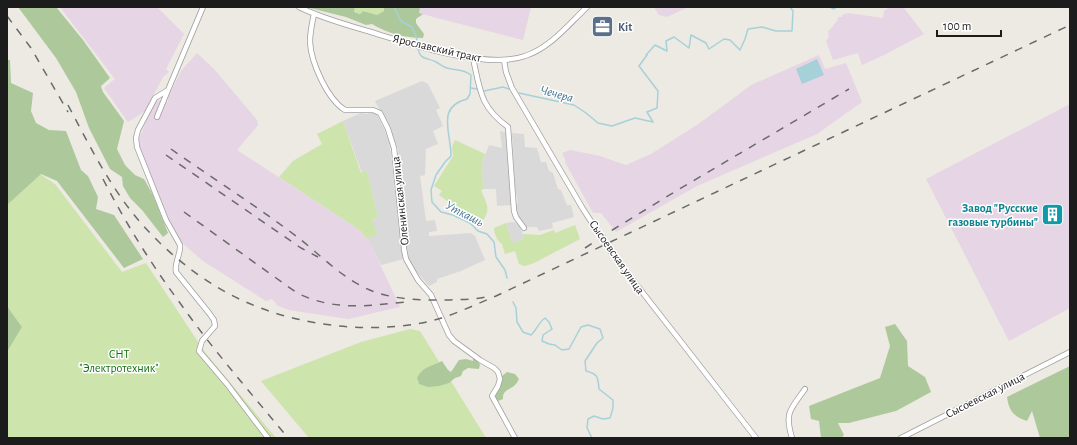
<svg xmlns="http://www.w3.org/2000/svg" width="1077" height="445" font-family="'Alegreya Sans',sans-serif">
	<rect width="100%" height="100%" fill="#ede9e3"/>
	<g fill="#dad9da">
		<polygon points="422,81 428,84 440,108 436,110 443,126 433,131 438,144 426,149 425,175 420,176 426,221 435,220 437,231 429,232 429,236 471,233 475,236 485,260 461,271 437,279 437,282 429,286 417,272 414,271 408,257 403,213 398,149 391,130 375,101"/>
		<polygon points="373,112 376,113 385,131 389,143 393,167 399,229 404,259 381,265 371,245 367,239 376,234 372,220 378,217 367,171 362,173 343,121 361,113 367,114"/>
		<polygon points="500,131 507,133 512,202 511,205 497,206 496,189 483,189 482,163 489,145 502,148"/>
		<polygon points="512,133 524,134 525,147 537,148 541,162 546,162 549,171 553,173 558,189 561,190 567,205 571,205 574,217 552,223 553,228 539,231 537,227 526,227 519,218 515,204 518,203 515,187"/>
		<polygon points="514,222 519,225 525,239 512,243 506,223"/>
	</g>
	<g fill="#e6d5e4">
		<polygon points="60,7 157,7 184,34 166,69 169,72 163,77 145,111 128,122 104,88 115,79"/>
		<polygon points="420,7 531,7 523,40 418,13"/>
		<polygon points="654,7 688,7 667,17 659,15"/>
		<polygon points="890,7 903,7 924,34 884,55 862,65 858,53 833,60 826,41 829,37 828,32 837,21 838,17 842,17 842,15 848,13 883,18 884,11"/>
		<polygon points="197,53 214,69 257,120 258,125 237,150 361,231 371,245 400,307 348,319 289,310 278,306 272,299 266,301 203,261 181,242 168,220 140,151 139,139 154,102 159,100 168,102 168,98 181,71"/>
		<polygon points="819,55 825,69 846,63 862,102 817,134 697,186 616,232 601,213 593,213 565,162 566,161 562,153 570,150 600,156 626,165 651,154 700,123 751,85"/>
		<polygon points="1070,104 1070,308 1009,341 926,179"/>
	</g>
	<g fill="#cde4ac">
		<polygon points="355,7 384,7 384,11 377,15 363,11 360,14 354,12"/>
		<polygon points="343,121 361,173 367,171 378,217 372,220 377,234 367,239 361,231 279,177 293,161 322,144 317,134"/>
		<path d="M455,140L485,154L482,163L483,189L481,190C488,208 492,209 479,226L471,219L469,222L461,217L464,213L439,195L442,191L434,186L453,156L452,147Z"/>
		<polygon points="40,174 55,184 122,272 146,263 204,351 276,438 7,438 7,352 22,327 7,306 7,205"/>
		<path d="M506,223L512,243L524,239L523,234L540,235L554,230L555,233L575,225L580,239L532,264L524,266L519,264L515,251L505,254L502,244C497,241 494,233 494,228Z"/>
		<polygon points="410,329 420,331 486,438 309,438 261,381 361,342"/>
	</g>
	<g fill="#adc99b">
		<polygon points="18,7 56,7 83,40 110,78 101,86 103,92 124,121 117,149 125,165 135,175 144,179 153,195 168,233 163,237 142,210 130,198 123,186 122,177 110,169 89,128 76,92 56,58"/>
		<path d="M306,7H355L354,12L360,14L363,11L377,15L384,11V7H420L419,13L423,14L416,19V23L424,34L423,38C405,38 387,33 372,24L366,25L346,17Z"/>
		<polygon points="7,60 10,60 11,83 33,93 31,111 36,123 49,130 66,131 81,170 88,176 98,197 96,209 114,215 143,259 124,268 57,181 41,174 7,205"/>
		<polygon points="7,306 22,327 7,352"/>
		<polygon points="895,324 907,341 908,366 925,377 931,392 896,411 849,423 838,423 844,435 841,438 821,438 819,421 811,419 809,406 880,378 890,346 885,327"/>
		<path d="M473,358L480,364L479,369L468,368L463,371L461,376L455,378L449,383L439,386L428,387L419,384L417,378C422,367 432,366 442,361L448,370L451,372L459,360L466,359L473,361Z"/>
		<path d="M1070,366V438H1040L1032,411L1027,421C1013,416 1009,411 1007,397Z"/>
		<path d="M507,372L515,374L519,379C518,381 517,383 515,385C510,390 502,390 503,399L498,401L495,397L501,381L502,376Z"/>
	</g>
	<polygon fill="#a6d1d8" points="817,59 824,75 802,84 796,69"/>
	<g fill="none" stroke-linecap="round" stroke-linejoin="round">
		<g stroke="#a6d1d8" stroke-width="1.5">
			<polyline points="394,7 401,21 412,27 416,36 418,44"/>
			<polyline points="830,7 833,9 837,7"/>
			<path d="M418,48C420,61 427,57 436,62C440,64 443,67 447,68C457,71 462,68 471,75L470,94L467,99C436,107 451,132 451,156L445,162L436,175L431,190L432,202L441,212L453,215L470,223L478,231L487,234L494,242L496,257L505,270L507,278"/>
			<polyline points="471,88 477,89"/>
			<polyline points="484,91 503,87 509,89"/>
			<polyline points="519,93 574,105 586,113 598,123 612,126 635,118 653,122 647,112 657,108 658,91 639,66 647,55 646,55 655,45 667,51 666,41 674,37 689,48 691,35 706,43 709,49 724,39 730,40 740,50 745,39 748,29 762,27 776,31 792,31 793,11 790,7"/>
			<path d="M513,302L516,308L517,322L523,332L531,335C537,330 538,323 545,318L549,322L552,329L543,335L542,341L549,344L555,345L562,350L569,349L581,327L588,325L600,329L603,338L597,343L585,361L586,371C598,374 598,377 599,389L613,400V408L610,418L603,419L594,416L588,419L587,428L592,438"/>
		</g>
		<defs>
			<g id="minor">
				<path d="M203,7L168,90L155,98L138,130L136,138L137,147L166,220L180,245C181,254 174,263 176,272L209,313L214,320L215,326L202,341L199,351L227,384L268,438"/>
				<path d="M299,7C321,18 347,25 371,32C410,44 487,70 525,56C550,48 568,25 587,7"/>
				<path d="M314,14C312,23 310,32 310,42C311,62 327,99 345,110H373L380,113L388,129L394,148L404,249L406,259L418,280L431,295L449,335L454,341L480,360L494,368L498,372L500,379L498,386L492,396L515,438"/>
				<path d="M473,58C480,90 480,107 508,127L514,211L516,217L524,228"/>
				<polyline points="504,60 506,72 512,88 583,209 611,252 756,438"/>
				<polyline points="157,117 168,90"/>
				<path d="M792,438C784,412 791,409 805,389"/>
				<polyline points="901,438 1070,352"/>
			</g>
		</defs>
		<use href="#minor" stroke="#a0a0a0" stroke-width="6"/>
		<use href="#minor" stroke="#fff" stroke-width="4.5"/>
		<g stroke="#6a6a6a" stroke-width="1.5" stroke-dasharray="8 8" stroke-linecap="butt">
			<polyline points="7,16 31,48 68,112"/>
			<path d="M68,105C88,143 108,183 135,216C158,244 187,269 217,287C276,323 356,335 422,323C448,318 472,306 496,296L1070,25"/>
			<path d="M171,149C212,178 255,205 296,236C321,255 344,281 375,292C398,300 422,300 447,300C460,299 473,300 486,297"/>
			<polyline points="166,155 301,248 318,257"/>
			<path d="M103,179C125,222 151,264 180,303C213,350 251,393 288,438"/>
			<path d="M184,212L297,293C334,311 366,306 406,302"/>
			<polyline points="585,248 614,229 676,191 849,89"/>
		</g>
	</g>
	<defs>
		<symbol id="office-square" viewBox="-11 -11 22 22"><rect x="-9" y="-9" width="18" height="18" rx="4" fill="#5c6f8a" stroke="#fff"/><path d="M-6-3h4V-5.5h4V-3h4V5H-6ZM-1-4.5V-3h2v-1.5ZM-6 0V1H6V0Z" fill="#fff"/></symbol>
		<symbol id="building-square" viewBox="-11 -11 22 22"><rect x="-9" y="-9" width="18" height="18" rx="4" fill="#0f9aa8" stroke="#fff"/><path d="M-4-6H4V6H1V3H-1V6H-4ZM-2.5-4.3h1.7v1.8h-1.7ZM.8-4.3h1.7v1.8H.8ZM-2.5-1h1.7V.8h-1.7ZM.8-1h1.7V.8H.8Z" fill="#fff"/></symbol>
	</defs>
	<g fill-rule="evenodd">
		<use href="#office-square" x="590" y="14" width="25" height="25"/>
		<use href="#building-square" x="1040" y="202" width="25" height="25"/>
	</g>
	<g text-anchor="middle" stroke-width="3" stroke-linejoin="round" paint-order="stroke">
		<g font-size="12" font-weight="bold" fill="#4e5e75" stroke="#fff" text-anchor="start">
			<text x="618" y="31">Kit</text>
		</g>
		<g font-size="12" fill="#1c1c1c" stroke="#fff">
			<text transform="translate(437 48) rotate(13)" y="4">Ярославский тракт</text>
			<text transform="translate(400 201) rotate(-96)" y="4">Оленинская улица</text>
			<text transform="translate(617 257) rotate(55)" y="4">Сысоевская улица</text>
			<text transform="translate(985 395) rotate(-27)" y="4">Сысоевская улица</text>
		</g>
		<g font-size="12" font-weight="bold" fill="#0d838f" stroke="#fff" text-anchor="end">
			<text x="1038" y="212">Завод "Русские<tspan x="1038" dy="14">газовые турбины"</tspan></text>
		</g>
		<g font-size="12" fill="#157114" stroke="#fff">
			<text x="119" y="358">СНТ<tspan x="119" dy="14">"Электротехник"</tspan></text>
		</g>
		<g font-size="13" font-style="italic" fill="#4b7895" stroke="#fff">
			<text transform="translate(557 93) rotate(15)" y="5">Чечера</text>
			<text transform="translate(465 213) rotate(28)" y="5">Уткашь</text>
		</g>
	</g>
	<rect width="1077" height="445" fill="none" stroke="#1c1c1c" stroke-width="16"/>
	<path d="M937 30v6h64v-6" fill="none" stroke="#1c1c1c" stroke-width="2"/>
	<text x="943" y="30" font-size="12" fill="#1c1c1c" stroke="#ffffff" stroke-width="3" paint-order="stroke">100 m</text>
</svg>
